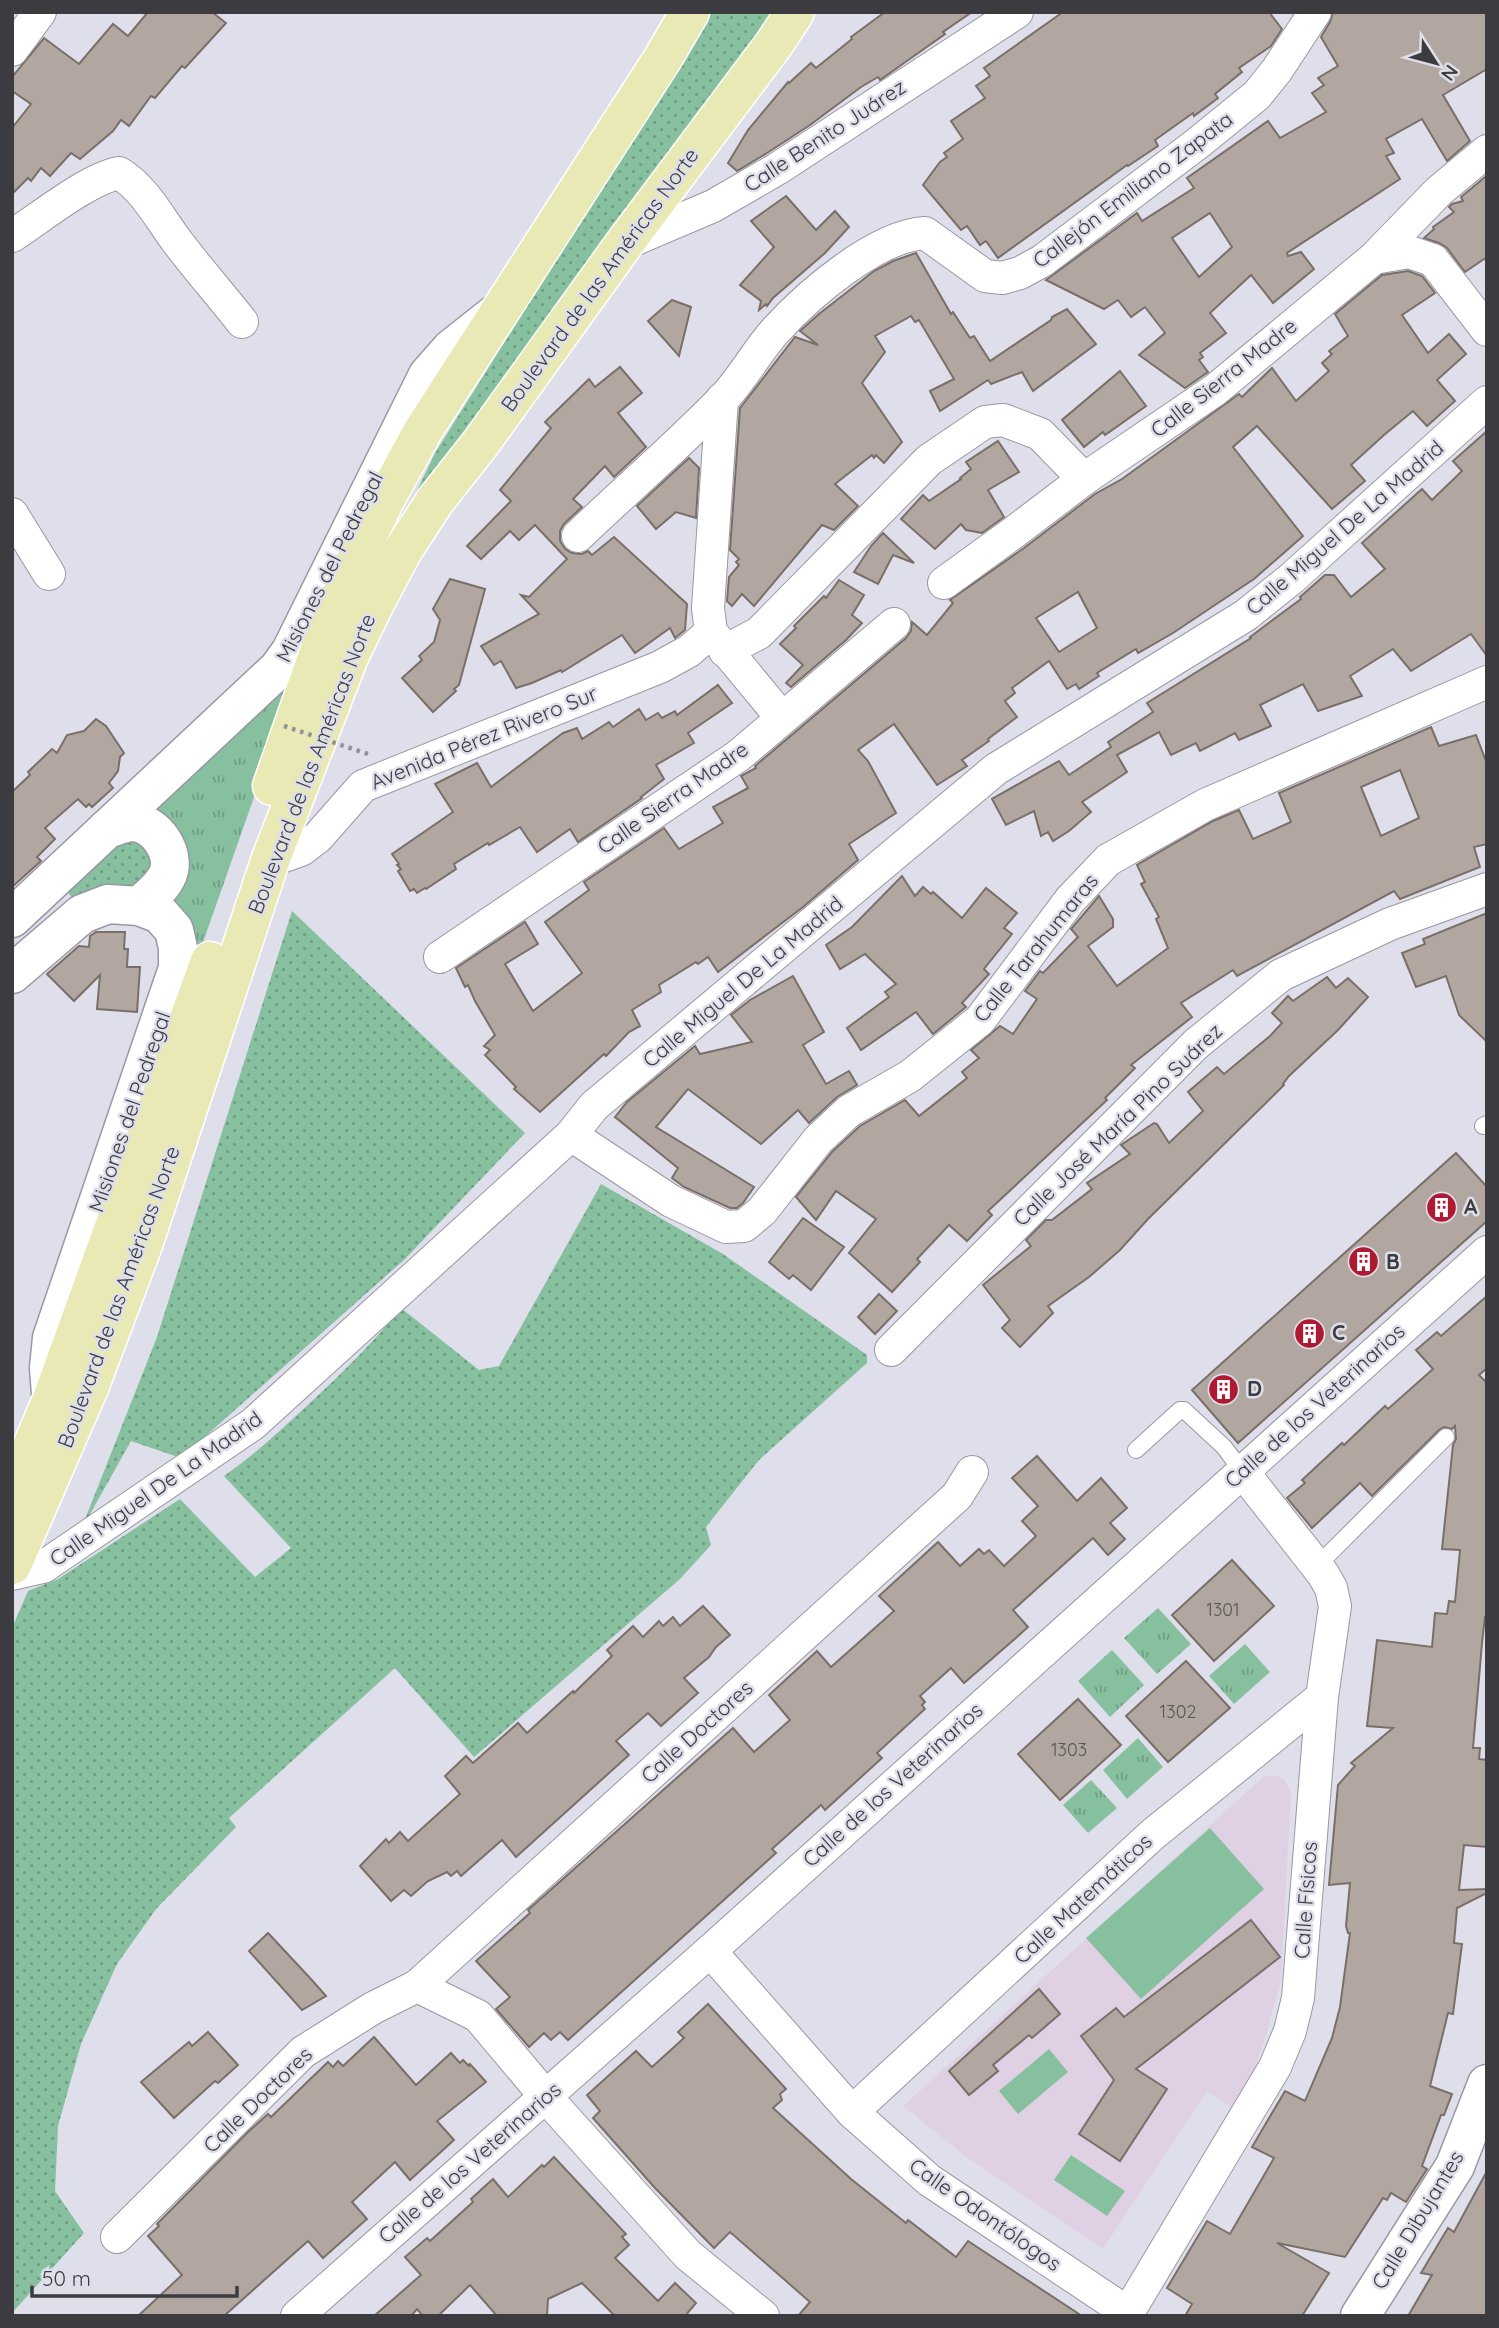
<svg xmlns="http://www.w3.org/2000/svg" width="1499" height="2328" font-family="Quicksand,sans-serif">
	<defs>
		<pattern id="grass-dots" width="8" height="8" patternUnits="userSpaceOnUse" patternTransform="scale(1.75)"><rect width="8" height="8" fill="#86c09f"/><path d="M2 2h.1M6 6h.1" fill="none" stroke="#6f9d83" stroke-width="1.8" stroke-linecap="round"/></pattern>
		<pattern id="park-tufts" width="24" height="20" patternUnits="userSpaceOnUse" patternTransform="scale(1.75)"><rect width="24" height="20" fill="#86c09f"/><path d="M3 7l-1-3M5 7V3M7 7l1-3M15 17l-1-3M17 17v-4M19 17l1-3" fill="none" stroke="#6f9d83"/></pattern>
	</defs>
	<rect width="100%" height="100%" fill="#dfdfeb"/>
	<polygon fill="#e0d0e3" points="1273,1775 1284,1779 1291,1793 1281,1980 1264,2042 1254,2069 1231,2107 1207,2091 1103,2249 965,2156 903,2106 1263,1777"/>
	<g fill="url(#grass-dots)">
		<polygon points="712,12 780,12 386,556 435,453"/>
		<polygon points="140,837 157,862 133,889 93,890 72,897 65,890 112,842"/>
		<polygon points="292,911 525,1133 405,1259 181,1458 131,1441 80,1532 157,1337"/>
		<path d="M601,1184L723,1254L867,1355V1363L759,1460L706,1527L711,1545L680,1579L474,1757L395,1668L229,1818L236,1827L156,1909L117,1964L81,2044L58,2126L55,2191L84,2233L12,2313V1628L28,1591L58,1579L180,1499L255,1577L291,1548L224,1476C256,1454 283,1428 311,1402C343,1372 374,1342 401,1308L479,1370L499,1366Z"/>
	</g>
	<g fill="url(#park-tufts)">
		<path d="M299,669L195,965C191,937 192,913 167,895L150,809Z"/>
		<polygon points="1158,1608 1191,1644 1157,1674 1124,1638"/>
		<polygon points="1245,1644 1270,1672 1234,1704 1209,1676"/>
		<polygon points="1112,1650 1144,1685 1110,1717 1078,1681"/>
		<polygon points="1138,1738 1163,1767 1127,1799 1103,1770"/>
		<polygon points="1091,1780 1117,1808 1088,1833 1063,1805"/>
	</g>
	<g fill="#86c09f">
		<polygon points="1210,1828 1264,1889 1141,1999 1086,1938"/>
		<polygon points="1049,2049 1068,2072 1018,2114 999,2091"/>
		<polygon points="1071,2155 1125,2191 1107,2216 1054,2180"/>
	</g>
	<g fill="#b2a7a0" stroke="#796f68" stroke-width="2" fill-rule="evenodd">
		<polygon points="148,12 212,12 226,23 185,68 182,66 155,98 151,96 129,126 121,120 113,131 80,159 71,153 50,176 41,168 31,181 28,178 12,194 12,128 31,104 12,91 12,77 44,38 79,64 113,24 128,36"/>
		<polygon points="885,12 972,12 943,32 945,34 904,63 880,80 878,77 861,87 810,125 767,153 737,171 728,163 748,130 788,82 789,83 811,63 816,68 852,39 851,37"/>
		<polygon points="1063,12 1269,12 1282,29 1271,46 1239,68 1242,72 1215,94 1218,98 1194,116 1193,113 1155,140 1158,146 1128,166 1127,165 998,258 986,241 980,245 967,226 961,230 923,185 940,162 947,157 944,153 963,139 951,121 985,98 976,86 990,76 984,68"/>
		<path d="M1333,12H1487V69L1443,95L1470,141L1447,161L1422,119L1386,139L1394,153L1386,156L1400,179L1287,253L1288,256L1301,252L1314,269L1273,303L1251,275L1210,313L1226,333L1200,353L1203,357L1199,360L1208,372L1185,388L1139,355L1165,333L1145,307L1131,317L1118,300L1104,309L1046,280L1137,213L1142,221L1194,188L1187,178L1268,121L1280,138L1326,112L1312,93L1324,85L1318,78L1338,66L1321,37L1330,22ZM1210,213L1232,247L1199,277L1172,238Z"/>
		<polygon points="1485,177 1487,179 1487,257 1465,272 1447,248 1439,243 1424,238 1434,229 1433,227 1454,212 1449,207 1452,204 1463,201 1461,197"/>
		<polygon points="786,196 816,230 835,211 849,227 825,253 773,298 767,306 766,304 759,310 761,301 740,285 774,247 751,221"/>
		<polygon points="916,253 951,314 953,312 970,338 974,336 990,361 1051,320 1052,317 1067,309 1096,344 1033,391 1022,372 991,384 988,380 940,411 930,391 954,379 919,320 915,322 911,316 875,336 885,352 862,383 902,442 884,463 876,455 874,458 872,455 835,484 858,506 834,530 822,525 754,606 742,594 732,606 727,601 729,577 739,565 736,562 739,559 730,550 740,408 795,337 818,345 800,331 819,314 874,271 893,261"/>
		<path d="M1408,271L1422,276L1435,293L1402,315L1428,353L1449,334L1466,354L1437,380L1455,401L1427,426L1413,411L1384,435L1351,465L1365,481L1332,509L1257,426L1233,447L1303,536L1254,579L1173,633L1138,653L1136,649L1097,673L1099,676L1079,689L1076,684L1067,689L1049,661L1012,688L1015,693L1005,701L1017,717L988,739L989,741L962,760L967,766L937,785L894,724L858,750L868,761L896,813L849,844L858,860L803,907L718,972L708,957L698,964L696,962L659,985L661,992L632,1010L640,1026L629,1032L606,1056L604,1054L540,1112L514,1089L516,1087L485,1055L490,1050L484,1046L495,1035L475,1001L468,985L465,987L456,968L525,922L538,944L505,964L533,1011L582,973L545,922L589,890L584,882L664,828L679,849L723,823L713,807L748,788L741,776L756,768L755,766L906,638L911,631L912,622L927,635L953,603L950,600L1024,548L1095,494L1122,479L1239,394L1242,397L1272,368L1296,401L1329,371L1322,363L1332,354L1329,351L1348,336L1335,314L1382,275ZM1078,592L1097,628L1059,652L1036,618Z"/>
		<polygon points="672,300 691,307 679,356 648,321"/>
		<polygon points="620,367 642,393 618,413 646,447 614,477 605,466 573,499 582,507 564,524 560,531 560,541 565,549 572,553 582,554 588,551 592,555 614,537 687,604 685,630 675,638 670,628 635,653 622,635 562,672 561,670 532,683 516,688 501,661 494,665 481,646 539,614 521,595 529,597 567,559 535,525 519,540 510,531 481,559 467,546 511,501 500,490 551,428 545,422 589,379 595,387"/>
		<polygon points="1120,371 1146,406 1105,435 1103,432 1084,447 1062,420"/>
		<polygon points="1487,431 1487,656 1471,634 1411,671 1393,649 1350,676 1362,696 1318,711 1303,684 1260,705 1271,726 1239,740 1235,733 1200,751 1196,743 1171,755 1159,732 1117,755 1127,772 1082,802 1091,812 1069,831 1053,841 1048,832 1041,836 1034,811 1006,825 992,799 1059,761 1069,775 1111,747 1108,742 1153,712 1147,703 1251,638 1250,637 1301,599 1300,597 1325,575 1334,575 1351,597 1385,569 1362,543 1422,489 1432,500 1462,471 1453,461"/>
		<polygon points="998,441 1019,472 988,490 1004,517 982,533 966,530 961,524 935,549 901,519 923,495 929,501 961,479 960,478 971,469 966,462"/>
		<polygon points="689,458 699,468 696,518 676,512 656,529 637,506"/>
		<polygon points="883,533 914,563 893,555 878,584 854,572 871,546"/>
		<polygon points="450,579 485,589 459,685 454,689 456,691 433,712 402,678 422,660 419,656 434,642 440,620 433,609"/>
		<polygon points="839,580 864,595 852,615 862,623 846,640 791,687 786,683 803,665 780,644 796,628 794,626 824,596 826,598"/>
		<polygon points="718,685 732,703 688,733 694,743 656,765 664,779 641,797 642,798 578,842 570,829 537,852 520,827 489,845 488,843 454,864 456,869 426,889 425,888 417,893 414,889 410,891 398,871 401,869 397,865 399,864 392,854 453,812 435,784 477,763 491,787 563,733 577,728 582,739 609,722 613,727 639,709 646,720 658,713 662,718 675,711 677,715"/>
		<polygon points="96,719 106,726 124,753 120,757 118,771 109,783 113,788 92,807 89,804 86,807 78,799 45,828 55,839 37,857 41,861 12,887 12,792 30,775 28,772 52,749 57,753 67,735 84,731"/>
		<path d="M1431,727L1439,746L1476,735L1487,764V844L1474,847L1480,867L1400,899L1394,891L1237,976L1233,970L1181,1003L1192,1017L1131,1065L1135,1068L1105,1098L1107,1100L988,1211L992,1215L967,1241L949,1225L917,1259L920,1262L892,1292L849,1253L876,1219L836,1191L816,1220L796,1197L832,1152L860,1126L905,1100L919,1116L967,1078L962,1072L979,1058L971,1050L1000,1026L1013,1034L1037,999L1025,991L1040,971L1043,973L1078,937L1071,929L1099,896L1113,919V927L1088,946L1117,986L1168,948L1156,919L1159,917L1141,884L1145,882L1137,865L1213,821L1239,810L1253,839L1291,822L1279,793ZM1400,770L1419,818L1381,836L1361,787Z"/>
		<polygon points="902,876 915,896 923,887 931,894 933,892 962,918 986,888 1017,913 1004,928 1012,934 984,969 989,974 962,1003 966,1007 933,1034 916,1012 861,1050 847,1028 889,997 885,992 896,984 865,954 840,969 826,945 852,927"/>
		<polygon points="1487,913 1487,1042 1459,1015 1446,976 1416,987 1402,953 1425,944 1423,939"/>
		<polygon points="96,932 125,932 124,949 128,949 127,967 140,967 137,1012 97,1009 100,975 74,1001 47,974 79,946 89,947 90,936"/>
		<polygon points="793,976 824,1032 803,1045 826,1084 849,1071 857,1085 837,1097 809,1123 798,1110 761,1144 688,1089 656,1127 754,1187 743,1203 737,1208 730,1208 684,1187 672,1178 678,1168 615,1117 627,1102 695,1046 700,1054 752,1042 731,1015 750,1000"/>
		<polygon points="1327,977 1336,988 1348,978 1368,997 1338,1030 1289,1076 1283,1084 1284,1085 1148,1219 1120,1250 1089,1277 1048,1306 1053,1313 1020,1347 1002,1328 1010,1320 983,1285 1031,1246 1026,1240 1046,1220 1052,1220 1092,1189 1087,1183 1130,1154 1121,1145 1154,1123 1157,1124 1169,1143 1203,1111 1188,1092 1217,1067 1224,1074 1270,1036 1282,1023 1272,1013 1288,996 1293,1001"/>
		<polygon points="1456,1153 1487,1187 1487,1221 1238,1443 1192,1390"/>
		<polygon points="803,1218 844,1247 811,1290 793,1275 789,1279 769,1262"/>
		<polygon points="879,1294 897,1311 875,1334 858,1317"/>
		<polygon points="1487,1296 1487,1368 1479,1375 1487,1383 1487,1617 1485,1617 1482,1643 1473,1748 1480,1748 1479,1759 1487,1760 1487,1847 1464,1845 1459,1890 1487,1889 1487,1893 1457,1908 1454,1943 1462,1944 1453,2014 1448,2013 1430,2086 1452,2094 1444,2115 1441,2115 1422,2166 1427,2169 1406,2202 1391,2193 1387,2200 1383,2198 1345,2257 1277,2243 1329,2273 1302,2316 1185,2316 1192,2304 1167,2288 1207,2221 1230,2234 1274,2158 1252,2147 1285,2091 1305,2101 1332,2038 1340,2007 1350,1933 1348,1933 1346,1926 1350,1883 1329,1885 1338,1785 1355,1766 1351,1763 1393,1728 1367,1726 1377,1640 1432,1647 1435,1613 1447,1614 1449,1601 1455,1602 1460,1550 1442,1549 1453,1445 1456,1439 1455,1426 1452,1429 1444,1427 1439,1430 1372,1496 1360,1483 1312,1528 1287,1498 1305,1483 1302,1480 1342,1443 1344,1445 1385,1406 1388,1409 1433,1369 1416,1350 1437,1332 1441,1336"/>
		<polygon points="1037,1456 1077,1501 1101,1478 1127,1508 1110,1523 1125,1539 1108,1555 1093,1538 1013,1610 1028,1627 1017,1637 964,1683 951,1668 920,1696 925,1702 922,1705 925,1709 877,1753 882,1758 825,1810 821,1805 772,1849 776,1853 568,2040 560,2032 551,2040 544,2033 529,2047 496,2009 510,1997 476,1961 530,1913 528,1910 733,1728 754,1752 790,1720 769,1695 817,1651 831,1667 894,1611 879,1596 938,1542 960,1566 979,1549 984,1554 989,1550 1004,1566 1036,1536 1022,1521 1038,1506 1012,1478"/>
		<polygon points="1232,1560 1274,1606 1214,1661 1172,1615"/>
		<polygon points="703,1606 730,1635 716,1647 709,1657 684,1678 698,1693 661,1726 648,1713 616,1741 629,1755 516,1857 502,1840 461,1876 457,1871 451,1876 447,1872 428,1881 411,1896 404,1890 391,1901 360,1866 386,1839 389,1843 400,1832 408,1841 460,1794 445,1776 466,1756 473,1763 518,1723 527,1733 573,1691 574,1693 612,1656 607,1650 633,1626 643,1637 659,1621 663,1626 673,1617 680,1626"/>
		<polygon points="1186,1661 1230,1708 1168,1762 1126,1716"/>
		<polygon points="1078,1699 1121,1745 1060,1800 1018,1754"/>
		<polygon points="1251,1920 1280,1957 1136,2069 1167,2089 1120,2161 1079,2134 1114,2080 1081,2036 1116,2008 1124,2017"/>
		<polygon points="268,1933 310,1978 326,1996 302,2010 249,1951"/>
		<polygon points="1039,1989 1060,2014 1032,2038 1029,2035 993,2065 998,2071 969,2095 949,2071"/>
		<polygon points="708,2004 786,2089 780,2094 782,2100 773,2108 851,2179 906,2223 908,2220 956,2257 968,2241 1082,2316 798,2316 810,2302 730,2232 714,2248 655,2188 593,2118 600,2111 587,2095 636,2051 652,2067 684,2038 678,2032"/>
		<polygon points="208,2032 238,2065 218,2083 215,2081 174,2118 141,2082 189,2042 192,2046"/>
		<polygon points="374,2037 416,2085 451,2053 460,2063 463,2060 469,2066 470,2064 486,2082 437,2121 454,2140 410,2180 395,2162 352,2202 367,2219 323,2258 308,2241 224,2316 138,2316 182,2275 148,2236 159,2226 157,2224 248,2132 268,2114 271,2117 328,2062 333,2067 338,2061 343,2066"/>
		<polygon points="554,2157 626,2234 622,2237 629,2245 615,2258 658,2301 675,2283 696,2303 685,2316 615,2316 582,2283 548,2299 547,2316 497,2316 470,2285 438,2316 423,2316 417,2309 411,2316 374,2316 421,2275 405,2257 427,2238 430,2241 473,2202 471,2199 483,2188 493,2179 508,2197 542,2165 544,2167"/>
		<polygon points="1487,2171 1487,2316 1408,2316 1432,2275 1421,2273 1448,2228 1454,2232"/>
	</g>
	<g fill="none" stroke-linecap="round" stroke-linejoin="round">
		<defs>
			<g id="service">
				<polyline points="1483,1126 1487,1124"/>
				<polyline points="1136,1450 1180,1410 1184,1410 1224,1447 1242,1471"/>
				<polyline points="1317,1566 1446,1437"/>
			</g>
			<g id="minor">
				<polyline points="12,50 40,12"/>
				<path d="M12,236C40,218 88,179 119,173C144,188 159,217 176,240C197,268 220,294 242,322"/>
				<polyline points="624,244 713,206 777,169 1017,12"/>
				<polyline points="1374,258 1409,252 1433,260 1487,330"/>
				<polyline points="722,399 708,608 711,632 782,718"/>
				<polyline points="12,514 49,574"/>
				<path d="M578,536C625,491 675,448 721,401C742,380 756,352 776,330C809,294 876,236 925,233L985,276L1002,278L1020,273L1042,261L1198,143L1257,95L1277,70L1315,12"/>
				<polyline points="944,583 1013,533 1084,479 1215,390 1374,258 1439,191 1487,151"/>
				<polyline points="725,651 759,633 929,460 985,422 1003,420 1040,434 1084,479"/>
				<polyline points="270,861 301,850 318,837 363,786 660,667 689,651 711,632"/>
				<polyline points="440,957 738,756 894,624"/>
				<polyline points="571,1135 671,1201 726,1227 744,1226 762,1211 818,1140 849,1111 910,1076 980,1020 1070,900 1108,860 1205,805 1487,682"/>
				<polyline points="891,1350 1196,1044 1281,975 1390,924 1487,889"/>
				<polyline points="12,1574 43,1567 253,1424 571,1135 594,1106 996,769 1246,615 1292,578 1487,402"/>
				<polyline points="710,1951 852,2112 929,2180 1128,2313"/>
				<polyline points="417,1986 478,2016 546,2097 688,2255 763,2316"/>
				<polyline points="852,2112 1152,1835 1322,1697"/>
				<polyline points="117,2237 303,2052 373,2008 417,1986 957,1496 972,1472"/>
				<polyline points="297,2316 710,1951 1487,1252"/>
				<polyline points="1126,2316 1275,2067 1290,2031 1298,1998 1322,1697 1335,1606 1331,1588 1323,1574 1242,1471"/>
			</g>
			<g id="tertiary">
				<path d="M107,829C114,827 125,822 133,822C156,823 176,853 168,874C162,888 150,896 139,906"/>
				<polyline points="12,918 278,669 291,651 428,375 451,349 494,315"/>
				<polyline points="12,974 82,914 108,904 139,906 160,914 174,930 178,948 178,968 52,1338 49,1368 51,1394"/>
				<polyline points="1360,2316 1455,2166 1487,2084"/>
			</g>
			<g id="primary">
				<polyline points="272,786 325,635 354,564 385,500 424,429 663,58 690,12"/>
				<polyline points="12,1494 52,1399 210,961"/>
				<polyline points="12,1565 89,1388 143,1245 270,861 349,657 374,605 402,552 435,501 480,444 624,244 774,44 795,12"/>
			</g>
		</defs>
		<use href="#service" stroke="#9897a3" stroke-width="18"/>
		<use href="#minor" stroke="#9897a3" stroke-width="34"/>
		<use href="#tertiary" stroke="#9897a3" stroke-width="41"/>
		<use href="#primary" stroke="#fff" stroke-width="41"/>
		<use href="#service" stroke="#fff" stroke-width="16"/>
		<use href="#minor" stroke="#fff" stroke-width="32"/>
		<use href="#tertiary" stroke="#fff" stroke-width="38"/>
		<use href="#primary" stroke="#e8e9b5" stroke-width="38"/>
		<polyline stroke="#91919a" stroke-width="4.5" stroke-dasharray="3.5 5" stroke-linecap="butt" points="284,726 371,755"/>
	</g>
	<defs>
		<symbol id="building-disc" viewBox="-11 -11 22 22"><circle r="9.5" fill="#ae1a31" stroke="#dfdfeb"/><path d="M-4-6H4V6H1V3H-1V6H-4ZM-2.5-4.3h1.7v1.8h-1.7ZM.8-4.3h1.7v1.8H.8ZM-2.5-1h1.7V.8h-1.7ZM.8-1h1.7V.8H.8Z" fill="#fff"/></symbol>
	</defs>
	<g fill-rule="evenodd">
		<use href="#building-disc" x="1424" y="1190" width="35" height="35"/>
		<use href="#building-disc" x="1346" y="1244" width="35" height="35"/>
		<use href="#building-disc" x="1292" y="1316" width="35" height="35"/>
		<use href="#building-disc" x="1206" y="1372" width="35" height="35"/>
	</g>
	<g text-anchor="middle" stroke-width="5" stroke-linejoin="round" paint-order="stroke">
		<g font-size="18" fill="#595658">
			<text x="1223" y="1616">1301</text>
			<text x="1178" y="1718">1302</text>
			<text x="1069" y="1756">1303</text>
		</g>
		<g font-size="21" fill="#3b3b40" stroke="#dfdfeb">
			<text transform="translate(825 136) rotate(-33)" y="7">Calle Benito Juárez</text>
			<text transform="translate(1133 190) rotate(-37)" y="7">Callejón Emiliano Zapata</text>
			<text transform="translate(600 280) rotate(-54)" y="7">Boulevard de las Américas Norte</text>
			<text transform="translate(1224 378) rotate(-38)" y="7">Calle Sierra Madre</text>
			<text transform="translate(1345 528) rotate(-41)" y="7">Calle Miguel De La Madrid</text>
			<text transform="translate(330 567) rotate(-63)" y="7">Misiones del Pedregal</text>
			<text transform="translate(484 738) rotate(-22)" y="7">Avenida Pérez Rivero Sur</text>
			<text transform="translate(312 764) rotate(-69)" y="7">Boulevard de las Américas Norte</text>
			<text transform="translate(673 798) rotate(-35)" y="7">Calle Sierra Madre</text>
			<text transform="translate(1036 948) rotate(-51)" y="7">Calle Tarahumaras</text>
			<text transform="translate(743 982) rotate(-40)" y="7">Calle Miguel De La Madrid</text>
			<text transform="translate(130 1112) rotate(-71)" y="7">Misiones del Pedregal</text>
			<text transform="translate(1118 1125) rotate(-44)" y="7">Calle José María Pino Suárez</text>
			<text transform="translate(119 1297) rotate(-70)" y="7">Boulevard de las Américas Norte</text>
			<text transform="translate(1315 1406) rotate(-42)" y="7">Calle de los Veterinarios</text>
			<text transform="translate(156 1489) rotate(-35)" y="7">Calle Miguel De La Madrid</text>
			<text transform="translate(697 1732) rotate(-42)" y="7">Calle Doctores</text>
			<text transform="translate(893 1785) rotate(-42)" y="7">Calle de los Veterinarios</text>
			<text transform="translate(1083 1899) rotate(-43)" y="7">Calle Matemáticos</text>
			<text transform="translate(1306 1900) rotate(-86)" y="7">Calle Físicos</text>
			<text transform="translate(258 2100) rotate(-44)" y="7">Calle Doctores</text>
			<text transform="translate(470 2163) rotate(-41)" y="7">Calle de los Veterinarios</text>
			<text transform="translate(985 2215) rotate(35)" y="7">Calle Odontólogos</text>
			<text transform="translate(1418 2220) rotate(-59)" y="7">Calle Dibujantes</text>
		</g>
		<g font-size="21" font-weight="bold" fill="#3b3b40" stroke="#dfdfeb" text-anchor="start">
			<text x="1464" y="1214">A</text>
			<text x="1386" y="1269">B</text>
			<text x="1332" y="1340">C</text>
			<text x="1247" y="1396">D</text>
		</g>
	</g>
	<rect width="1499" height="2328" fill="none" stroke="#3b3b40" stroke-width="28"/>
	<g transform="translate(1436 63) rotate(126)" stroke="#dfdfeb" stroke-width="5" paint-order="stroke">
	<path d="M0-5L12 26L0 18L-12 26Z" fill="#3b3b40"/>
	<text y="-10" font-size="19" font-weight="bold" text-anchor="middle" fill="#3b3b40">N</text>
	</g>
	<path d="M32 2286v10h205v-10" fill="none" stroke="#3b3b40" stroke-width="3.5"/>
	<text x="42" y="2286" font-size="21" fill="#3b3b40" stroke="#dfdfeb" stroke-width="5" paint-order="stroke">50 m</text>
</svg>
